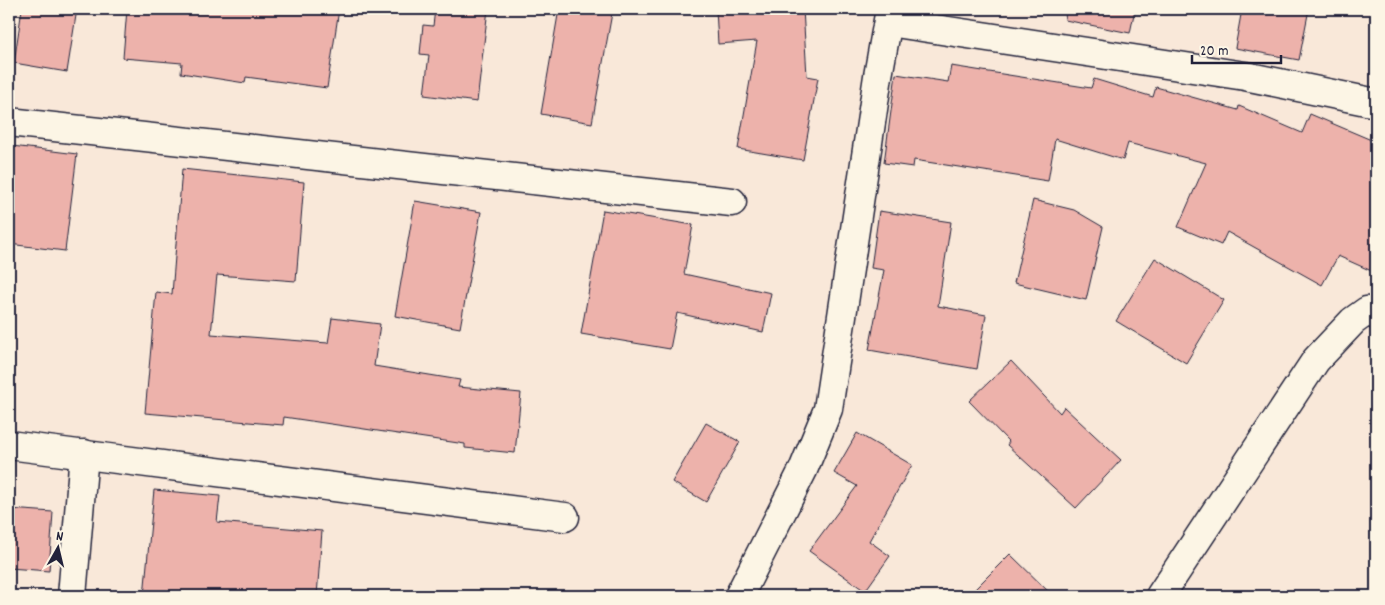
<svg xmlns="http://www.w3.org/2000/svg" width="1385" height="605" font-family="Dekko,sans-serif">
	<rect width="100%" height="100%" fill="#f9e8d9"/>
	<filter id="ink" filterUnits="userSpaceOnUse"><feTurbulence type="fractalNoise" baseFrequency=".02" numOctaves="2"/><feDisplacementMap in="SourceGraphic" scale="10" xChannelSelector="R" yChannelSelector="G"/><feConvolveMatrix kernelMatrix="1 2 1 2 8 2 1 2 1" color-interpolation-filters="sRGB"/></filter>
	<g filter="url(#ink)">
		<g fill="#edb2ab" stroke="#22223b">
			<polygon points="22,9 77,9 67,72 14,63"/>
			<polygon points="127,9 190,11 191,9 339,9 327,88 246,77 245,83 181,73 182,63 123,58"/>
			<polygon points="435,9 488,9 477,102 424,95 429,55 420,54 423,25 433,26"/>
			<polygon points="559,9 587,9 612,13 592,123 541,114"/>
			<polygon points="716,9 803,9 807,76 818,78 803,160 738,149 757,41 718,44"/>
			<polygon points="1066,9 1135,9 1130,33 1065,20"/>
			<polygon points="1242,9 1309,9 1299,60 1235,48"/>
			<polygon points="951,66 1091,88 1094,79 1153,97 1156,87 1238,110 1239,106 1302,133 1310,114 1376,142 1376,273 1338,256 1322,285 1227,232 1221,245 1178,227 1206,163 1128,143 1123,160 1055,139 1048,181 914,160 913,167 884,163 896,74 948,82"/>
			<polygon points="12,146 77,154 65,251 9,244 9,173"/>
			<polygon points="182,169 304,182 296,281 217,275 211,334 328,343 332,318 380,324 374,366 460,380 458,387 521,393 515,453 465,448 465,444 284,417 283,425 145,413 156,292 172,294"/>
			<polygon points="1033,200 1074,210 1103,227 1086,300 1014,283"/>
			<polygon points="415,201 481,212 460,328 395,316"/>
			<polygon points="603,210 693,225 684,274 771,293 763,332 677,313 670,349 581,334"/>
			<polygon points="879,211 951,222 938,306 986,315 977,369 869,350 884,270 871,268"/>
			<polygon points="1155,258 1224,300 1186,363 1116,321"/>
			<polygon points="1011,361 1060,413 1064,407 1121,460 1076,508 1007,445 1009,442 969,401"/>
			<polygon points="706,423 740,442 706,502 672,482"/>
			<polygon points="857,433 912,465 869,541 890,556 865,591 809,551 857,486 834,473"/>
			<polygon points="154,490 220,496 217,522 322,531 317,596 144,596"/>
			<polygon points="9,509 53,512 49,571 9,568"/>
			<polygon points="1010,554 1053,596 968,596"/>
		</g>
		<g fill="none" stroke-linecap="round" stroke-linejoin="round">
			<defs>
				<g id="street">
					<polyline points="889,22 1245,76 1376,103"/>
					<polyline points="9,122 732,202"/>
					<polyline points="9,445 565,517"/>
					<polyline points="72,596 84,454"/>
					<polyline points="739,596 803,470 828,409 878,76 890,9"/>
					<polyline points="1160,596 1316,360 1353,321 1367,311 1376,315"/>
				</g>
			</defs>
			<use href="#street" stroke="#22223b" stroke-width="31"/>
			<use href="#street" stroke="#fcf5e5" stroke-width="28"/>
		</g>
	</g>
	<rect width="1385" height="605" fill="none" stroke="#fcf5e5" stroke-width="30"/>
	<rect x="15" y="15" width="1355" height="575" fill="none" stroke="#22223b" stroke-width="2" filter="url(#ink)"/>
	<g transform="translate(58 548) rotate(8)" stroke="#fcf5e5" stroke-width="4" paint-order="stroke">
	<path d="M0-4L9 19L0 12L-9 19Z" fill="#22223b"/>
	<text y="-8" font-size="14" font-weight="bold" text-anchor="middle" fill="#22223b">N</text>
	</g>
	<path d="M1192 55v8h89v-8" fill="none" stroke="#22223b" stroke-width="2.5"/>
	<text x="1200" y="55" font-size="15" fill="#22223b" stroke="#fcf5e5" stroke-width="4" paint-order="stroke">20 m</text>
</svg>
